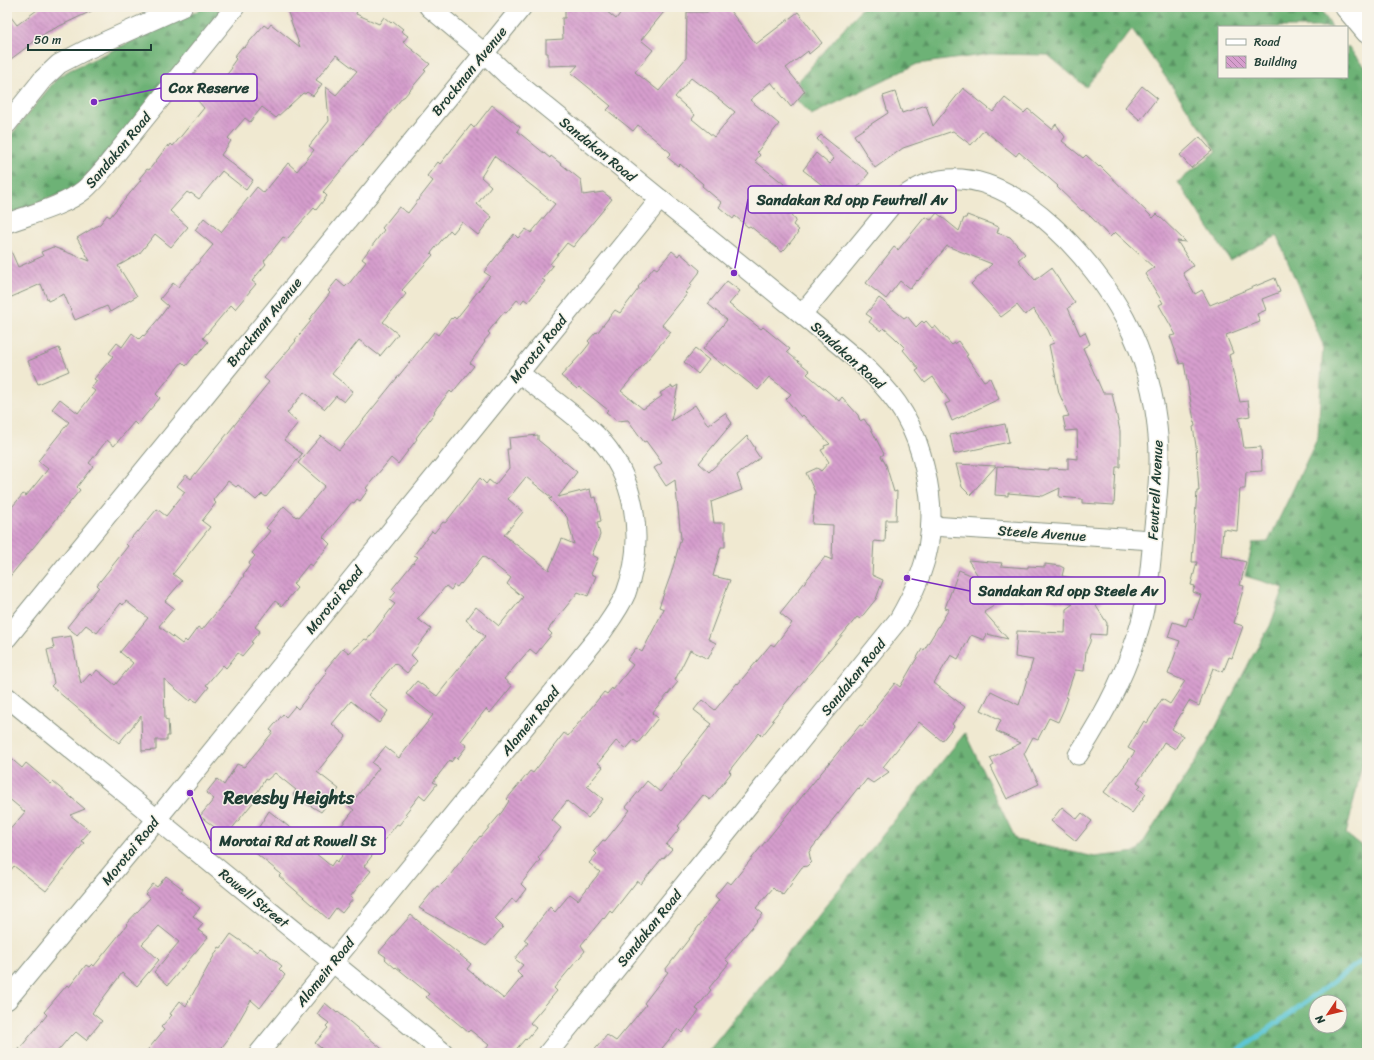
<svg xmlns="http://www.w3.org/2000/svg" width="1374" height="1060" font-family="Sriracha,sans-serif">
	<defs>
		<pattern id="forest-firs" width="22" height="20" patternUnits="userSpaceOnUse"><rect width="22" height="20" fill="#6db276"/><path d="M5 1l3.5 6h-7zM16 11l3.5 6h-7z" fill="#599262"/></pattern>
		<pattern id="building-back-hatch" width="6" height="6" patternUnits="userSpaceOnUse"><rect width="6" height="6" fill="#d69ecd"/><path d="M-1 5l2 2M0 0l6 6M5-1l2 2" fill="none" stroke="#ad82a7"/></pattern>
	</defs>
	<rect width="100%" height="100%" fill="#f7f3e8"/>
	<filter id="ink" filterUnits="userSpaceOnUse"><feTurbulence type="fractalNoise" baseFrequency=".025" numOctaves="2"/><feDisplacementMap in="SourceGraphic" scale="8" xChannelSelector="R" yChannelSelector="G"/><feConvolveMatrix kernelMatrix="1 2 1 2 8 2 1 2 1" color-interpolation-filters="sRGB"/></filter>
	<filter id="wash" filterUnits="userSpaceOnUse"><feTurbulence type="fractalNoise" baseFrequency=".012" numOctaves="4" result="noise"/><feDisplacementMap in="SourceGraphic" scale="16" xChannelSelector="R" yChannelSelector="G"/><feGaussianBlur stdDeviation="0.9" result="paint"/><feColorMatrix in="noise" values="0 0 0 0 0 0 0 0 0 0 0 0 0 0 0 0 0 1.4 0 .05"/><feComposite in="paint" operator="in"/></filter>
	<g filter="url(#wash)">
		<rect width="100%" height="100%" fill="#f0e9d1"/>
		<g fill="url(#forest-firs)" stroke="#467855" fill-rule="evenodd">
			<polygon points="206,7 218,7 220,14 90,174 73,189 7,215 7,140 58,77 70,70"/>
			<path d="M863,7H1319L1332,27H1219V77H1347V46L1367,69V744L1346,834L1367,850V1053H707L965,733L1016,840L1095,857L1137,852L1208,742L1252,657L1270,626L1284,588L1245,576L1253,543L1268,542L1318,437L1323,345L1277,236L1230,260L1178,182L1217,151L1132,29L1086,87L1048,55L990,54L917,64L811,115L789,92ZM1316,1002H1340V1026H1316Z"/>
		</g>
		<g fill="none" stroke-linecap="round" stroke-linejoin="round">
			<polyline stroke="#5bc6d5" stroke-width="5" points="1236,1053 1367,957"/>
		</g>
		<g id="blocks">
			<g fill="url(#building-back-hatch)" fill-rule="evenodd">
				<polygon points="41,7 100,7 47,32 7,62 7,12 17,25"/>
				<polygon points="286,7 350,7 357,10 356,14 379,24 384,17 391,23 393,21 403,29 401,31 408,36 403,42 430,64 424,70 426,71 404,97 403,97 378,127 377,127 323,192 327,196 316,210 314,208 287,239 283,237 264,261 266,264 252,281 256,284 235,309 231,305 203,338 208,342 197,355 196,354 186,366 182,362 156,394 160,398 137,425 134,422 114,446 107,440 89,463 93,466 77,487 80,490 7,580 7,513 23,494 26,496 48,469 38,461 69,422 52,409 60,399 78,413 95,391 91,388 97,381 94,379 113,356 109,353 117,343 122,347 132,333 139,339 143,335 144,336 160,317 168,306 160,299 173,283 178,287 213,245 195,230 204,218 221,232 257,187 264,193 288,163 297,171 314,150 309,146 329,121 326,87 336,95 357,71 336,55 316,80 322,84 313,96 307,92 305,94 303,93 276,118 262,107 250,122 245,118 228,138 231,141 221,155 253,180 246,190 222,171 199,199 191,193 190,194 187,192 170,211 188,227 171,247 155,234 139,254 118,266 137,296 110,312 107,306 75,320 64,294 48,301 41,284 7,299 7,242 18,267 43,256 41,252 53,247 90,261 77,238 100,224 107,215 110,217 141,180 139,179 147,169 149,170 168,145 169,147 171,144 173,146 204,108 198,101 206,91 210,94 213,92 232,68 231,66 236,59 234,57 242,47 244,48 264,25 268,28 271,24 300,47"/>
				<path d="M565,7H601L616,19L625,7H668L641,40L653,50L635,72L659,91L686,58L687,12H707L714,7H727L756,44L798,12L822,43L809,54L808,51L786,68L805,91L791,107L771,82L750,100L779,124L757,152L760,155L755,161L784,184L783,186L792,193L781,208L796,220L793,225L799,230L797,232L798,233L785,249L782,252L750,226L748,227L735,216L733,219L719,207L722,203L702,186L703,184L680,164L678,166L667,157L671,153L638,125L633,131L607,110L611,106L571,73L578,65L548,66V53H546V40L563,39L562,18H565ZM691,78L700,85L701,84L735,112L714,137L692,119L695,115L675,97Z"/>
				<polygon points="1142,86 1157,98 1140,120 1125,107"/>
				<polygon points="963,88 993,112 1005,98 1024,113 1028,109 1052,129 1056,124 1065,137 1062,141 1083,158 1086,155 1099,167 1100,166 1153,218 1157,214 1186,242 1177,241 1193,266 1183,273 1195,294 1202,290 1210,305 1275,278 1280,292 1262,299 1266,310 1257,314 1260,322 1226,335 1233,353 1229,355 1240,402 1248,401 1250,416 1239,418 1244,448 1261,447 1262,471 1246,472 1245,489 1240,489 1237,531 1223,529 1221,556 1246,562 1240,585 1244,586 1234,623 1243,626 1232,658 1229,657 1223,672 1213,668 1199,706 1189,701 1172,729 1183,736 1175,749 1164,742 1151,764 1137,782 1141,785 1138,788 1146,794 1132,813 1104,792 1135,752 1128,748 1144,721 1147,723 1162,699 1170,704 1185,681 1168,674 1180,641 1168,637 1173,622 1186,626 1189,618 1193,619 1201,595 1193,592 1195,586 1191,585 1197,562 1192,562 1197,491 1199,491 1196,446 1193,427 1195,426 1184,363 1180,364 1170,336 1176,335 1159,305 1163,303 1145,274 1154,268 1115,232 1110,237 1091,217 1083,210 1082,211 1057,187 1058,186 1019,152 1016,156 984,130 971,145 953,131 903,148 875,168 854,135 888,113 883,96 895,92 902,113 926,105 933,126"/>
				<path d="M492,105L520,127L517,131L550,158L551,156L581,180L583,195L603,192L612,199L573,247L567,243L550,264L553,266L542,279L545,281L528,302L524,299L521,303L517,300L506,313L504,312L488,332L490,334L484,341L485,342L470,363L474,366L452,393L450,391L434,411L435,412L416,438L417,439L398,464L391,458L366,488L368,490L360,501L357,499L354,503L352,502L323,537L330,544L312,566L309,564L293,584L297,588L282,606L275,601L255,627L260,631L251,642L253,643L242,656L238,653L226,668L223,665L206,685L209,687L197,702L192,699L190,701L164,679L165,719L168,720L169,736H167V740H156V750L142,751L141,716L119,743L51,686L54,683L47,650L54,648L52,639L71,636L81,684L90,674L92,676L97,670L115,685L133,663L120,652L148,618L126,601L123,605L121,603L97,633L86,625L77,635L67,627L99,587L97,585L128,546L126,544L137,531L138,532L157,509L166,516L185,492L177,486L186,475L191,479L269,382L264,378L296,341L295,340L311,321L309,320L330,293L328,291L337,280L345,287L348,284V285L366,262L362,259L384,230L382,228L394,213L399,207L408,213L433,181L427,176L438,162L440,164L471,125L474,128ZM494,156L555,204L531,233L526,229L518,238L514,234L484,272L490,276L456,319L454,317L452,319L451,318L438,335L434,332L339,450L321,436L298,463L325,486L299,517L297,516L296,517L284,506L266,528L270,531L252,553L255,556L249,563L250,565L243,575L244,576L229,597L202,630L198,627L187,642L185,640L182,644L159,626L174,608L165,601L182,581L173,574L210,527L202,521L216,503L213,500L228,481L236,487L238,485L256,500L262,494L266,497L302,454L284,440L298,423L287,413L304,392L325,409L336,396L344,402L353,391L332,374L359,340L380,356L398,334L383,322L406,294L402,290L433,255L431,253L450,230L453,233L462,222L478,235L492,217L477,204L491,186L481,177Z"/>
				<polygon points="821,135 869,173 850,197 849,196 844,202 803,170 816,153 829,164 834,159 817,139"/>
				<polygon points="1200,137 1212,151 1191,168 1180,155"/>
				<polygon points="937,213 959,231 964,218 966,218 967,215 999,227 997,233 1010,237 1025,254 1018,260 1035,280 1051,268 1075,303 1068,308 1080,335 1085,332 1090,344 1083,348 1103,393 1112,393 1120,431 1120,467 1116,467 1114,505 1082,503 1082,499 1059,497 1060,488 1043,496 1008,493 1008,496 995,495 997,466 1049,470 1049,468 1068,469 1068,458 1078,459 1077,430 1066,431 1063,417 1069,416 1059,393 1049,345 1054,343 1048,330 1033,309 1025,315 1017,305 1001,317 971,284 992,264 947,246 918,281 917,280 910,289 900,281 886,299 866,283 894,247 898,250 925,217 931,220"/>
				<polygon points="672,251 678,256 680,253 700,270 699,273 690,284 692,285 685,293 687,294 662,325 671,332 621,391 643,409 662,396 660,393 672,386 673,388 678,385 671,421 695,405 708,425 725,413 732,423 699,463 709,472 747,436 755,448 754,449 760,458 737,475 742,490 711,502 714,523 725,523 725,547 721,547 713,576 730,580 708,639 716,643 708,659 690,650 675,680 678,682 652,713 658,718 638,743 634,740 626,749 616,741 598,763 603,767 587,786 603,799 588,818 567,801 552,820 561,828 538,858 540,860 521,884 526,889 516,902 512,899 495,919 503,927 486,946 419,908 437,886 439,887 447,879 480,836 481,837 502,812 509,801 507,799 530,771 533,773 564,733 568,736 604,692 607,694 612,688 613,690 633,665 627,660 636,648 642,652 664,609 659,607 671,574 681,538 675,480 666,486 654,468 662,463 646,441 644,442 628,420 617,421 606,412 608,410 579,387 577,389 561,376 583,352 590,343 588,341 596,332 597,333 615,310 620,313 639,288 638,287 654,267 657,269"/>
				<polygon points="727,281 740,291 729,304 761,329 763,327 790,349 787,352 810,371 807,374 839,401 842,397 858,415 860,421 864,419 868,425 869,425 884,454 881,456 886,465 894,492 897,491 896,520 886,520 885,542 874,541 872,575 883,580 876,599 860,619 857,617 829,651 828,651 772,720 774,721 762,736 759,733 729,771 731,773 710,800 703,795 678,826 680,828 666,845 672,849 663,859 662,858 641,884 637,881 612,913 610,911 604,919 603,918 581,945 585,951 554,988 557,991 530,1023 536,1028 526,1040 525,1039 513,1053 483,1053 489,1045 470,1030 468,1032 426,997 429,994 396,967 395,968 385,959 386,957 379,952 411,915 471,964 467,969 504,999 522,977 517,972 523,965 515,959 528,943 524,940 550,907 555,912 570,894 578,900 600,872 589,863 597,854 594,851 603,840 605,841 630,810 626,807 647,781 660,792 682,764 681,763 712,724 694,710 702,700 715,710 737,683 738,684 771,644 774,646 792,623 780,613 825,557 832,560 833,525 812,524 815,492 806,473 817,468 821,471 829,462 821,450 825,448 824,446 830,444 803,415 801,417 786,399 791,394 769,377 758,390 725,364 724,366 703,349 727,320 708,304"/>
				<polygon points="879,298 904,318 907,316 916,327 922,321 924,323 926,321 932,328 935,326 952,345 958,341 968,355 966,356 984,381 990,378 999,399 952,421 945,404 950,402 933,377 925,383 916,371 919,369 903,350 905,348 895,338 884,328 881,331 869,322 872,318 866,314"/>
				<polygon points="59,348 69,371 38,384 28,361"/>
				<polygon points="695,349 709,360 698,374 684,362"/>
				<polygon points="1005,424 1009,442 954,454 950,435"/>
				<path d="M538,435V440L577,472L558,497L590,489L592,498L596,497L601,521L597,522L600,535L592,555L598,558L591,574L596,576L588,596L578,592L553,623L548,630L552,634L536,654L530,649L504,679L512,686L490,713L486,709L461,741L467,746L457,759L455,757L451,762L450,760L433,782L437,784L425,799L420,795L405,814L407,815L399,825L397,824L364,866L371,871L350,897L353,899L342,913L336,908L328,919L279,876L281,874L247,846L269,811L303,838L311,846L309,848L331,866L335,860L337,862L353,843L338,830L354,810L349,806L379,768L372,763L385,747L399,758L433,715L406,694L417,681L437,696L485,636L466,620L476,607L499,626L523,597L507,584L511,578L483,556L461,584L460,583L457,587L454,585L451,590L446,586L418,619L431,629L411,655L417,661L407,673L395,663L368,695L388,711L379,723L351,701L332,724L346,736L317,772L339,789L321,812L293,795L296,790L275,773L267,780L265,779L258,791L252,797L255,800L226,836L200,816L214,799L206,793L217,779L224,785L237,764L244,767L273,732L270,730L283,714L286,717L295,706L298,709L327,672L325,670L343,648L349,653L365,639L367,640L395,604L389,600L396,592L392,589L418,557L414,555L432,531L434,533L443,522L445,523L450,517L480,478L486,484L489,480L495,485L509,468L507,449H510L509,438ZM526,477L552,498L549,499L567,517L574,544L562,539L549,570L504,535L523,512L508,499Z"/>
				<polygon points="956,464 996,466 970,495 962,487"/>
				<polygon points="968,560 1002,563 1001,566 1028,568 1028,566 1045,567 1045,564 1060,566 1064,568 1062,576 1079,579 1075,603 1100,586 1108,598 1096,606 1107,623 1106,635 1091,634 1090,642 1086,651 1084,671 1075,670 1066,697 1068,698 1064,709 1058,722 1049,718 1038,739 1033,737 1024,754 1039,784 1007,799 991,767 994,765 990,758 1021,743 996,731 1001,720 981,710 991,691 1019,705 1033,660 1015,657 1017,631 1065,633 1066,609 1073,604 1024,595 1024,601 1005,599 984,612 1008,639 987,634 984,640 971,635 958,659 951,655 934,683 965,707 952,724 954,726 942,741 919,722 883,767 889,772 873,783 867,779 859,789 858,788 830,823 831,824 809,852 811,862 807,866 802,867 791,882 792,883 783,895 776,890 776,891 773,888 756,908 763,914 725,959 729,963 709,988 711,990 696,1009 699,1011 682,1033 678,1029 658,1053 592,1053 607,1035 616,1041 646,1005 644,1003 668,972 665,970 719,900 715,896 727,881 731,884 860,725 862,726 877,707 876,706 895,683 900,687 922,649 924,650 949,609 945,608 959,570 980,579"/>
				<polygon points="7,755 22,768 26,763 51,784 53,782 85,809 70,815 90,831 81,841 84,843 46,891 14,866 7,875 7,833 25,812 7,797"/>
				<polygon points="1062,807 1077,819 1082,813 1092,821 1076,841 1051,821"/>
				<polygon points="166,876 183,889 181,892 200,908 193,916 203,924 198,930 208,937 168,985 154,972 179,942 159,926 142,944 159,960 137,986 122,973 92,1013 102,1021 86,1040 76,1032 72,1036 71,1035 56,1053 16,1053 47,1015 44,1012 67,985 69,987 86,965 89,967 92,964 94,966 127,925 126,924 150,898 145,894 153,884 157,887"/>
				<polygon points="231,934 257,952 260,948 282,966 279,969 285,975 260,1008 251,1000 229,1038 219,1051 215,1048 214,1049 211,1047 207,1053 145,1053 164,1030 161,1027 172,1015 170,1014 180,1001 186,1006 219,947 221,948"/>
				<polygon points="325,1003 337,1013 338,1012 387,1053 327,1053 315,1043 328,1028 326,1026 329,1023 317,1014"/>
			</g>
		</g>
	</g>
	<g filter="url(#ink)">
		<use href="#blocks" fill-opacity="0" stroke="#889382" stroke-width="1"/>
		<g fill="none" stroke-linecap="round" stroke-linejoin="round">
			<defs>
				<g id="street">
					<path d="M429,7L484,53L506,74C591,143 676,212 761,281C783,299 805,317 827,335C856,358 885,382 904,414C914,431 921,451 925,470C939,527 928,569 899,619L548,1053"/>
					<polyline points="7,124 43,79 59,64 86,50 182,7"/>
					<path d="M7,223C31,214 64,206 84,190C91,184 97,177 103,170L235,7"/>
					<path d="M802,314L891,206C907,192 926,181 948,179C1020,174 1095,262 1125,319C1144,355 1155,397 1158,436C1161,466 1157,497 1154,527C1151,559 1149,591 1141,622C1128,670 1105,714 1078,755"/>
					<polyline points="931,526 1153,540"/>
					<polyline points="7,638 522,7"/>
					<polyline points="7,697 444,1053"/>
					<polyline points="7,1000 157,819 660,199"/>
					<path d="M259,1053L602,632C611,619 620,607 626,593C646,539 636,475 595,434C572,412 544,393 519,373"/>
				</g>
				<polyline id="secondary" points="1346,7 1367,32"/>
			</defs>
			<use href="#street" stroke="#889382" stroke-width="21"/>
			<use href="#secondary" stroke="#889382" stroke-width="24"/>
			<use href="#street" stroke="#fff" stroke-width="19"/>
			<use href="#secondary" stroke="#fff" stroke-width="22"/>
		</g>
	</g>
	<g text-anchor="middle" stroke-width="3" stroke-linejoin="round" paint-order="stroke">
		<g font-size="14" fill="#1f3d34" stroke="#f7f3e8">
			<text transform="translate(469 71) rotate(-51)" y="5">Brockman Avenue</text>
			<text transform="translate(598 149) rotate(39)" y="5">Sandakan Road</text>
			<text transform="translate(118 150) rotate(-50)" y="5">Sandakan Road</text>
			<text transform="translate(264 322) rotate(-51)" y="5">Brockman Avenue</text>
			<text transform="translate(538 349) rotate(-51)" y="5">Morotai Road</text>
			<text transform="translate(848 355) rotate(42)" y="5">Sandakan Road</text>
			<text transform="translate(1155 490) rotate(-87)" y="5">Fewtrell Avenue</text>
			<text transform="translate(1042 533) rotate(4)" y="5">Steele Avenue</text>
			<text transform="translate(334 600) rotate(-51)" y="5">Morotai Road</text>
			<text transform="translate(853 677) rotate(-51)" y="5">Sandakan Road</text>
			<text transform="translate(530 721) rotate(-51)" y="5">Alamein Road</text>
			<text transform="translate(130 851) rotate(-51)" y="5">Morotai Road</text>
			<text transform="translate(254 898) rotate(39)" y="5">Rowell Street</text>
			<text transform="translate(649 928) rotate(-51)" y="5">Sandakan Road</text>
			<text transform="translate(325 972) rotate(-51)" y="5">Alamein Road</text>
		</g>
		<g font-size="18" font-weight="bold" fill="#1f3d34" stroke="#f7f3e8">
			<text x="289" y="804">Revesby Heights</text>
		</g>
	</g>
	<path fill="none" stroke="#7b2cbf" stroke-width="1.5" d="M94 102L161 88M734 273L748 199M907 578L970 591M190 793L211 841"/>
	<g fill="#7b2cbf" stroke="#f7f3e8" stroke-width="1.5">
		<circle cx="94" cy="102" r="4"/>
		<circle cx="734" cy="273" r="4"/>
		<circle cx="907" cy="578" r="4"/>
		<circle cx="190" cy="793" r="4"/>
	</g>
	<g fill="#f7f3e8" stroke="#7b2cbf" stroke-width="1.5">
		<rect x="161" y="74" width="96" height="27" rx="4"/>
		<rect x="748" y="186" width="208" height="27" rx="4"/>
		<rect x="970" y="577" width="195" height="27" rx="4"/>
		<rect x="211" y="827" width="174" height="27" rx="4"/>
	</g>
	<g font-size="15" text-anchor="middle" font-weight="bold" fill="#1f3d34">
		<text x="209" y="93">Cox Reserve</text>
		<text x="852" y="205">Sandakan Rd opp Fewtrell Av</text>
		<text x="1068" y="596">Sandakan Rd opp Steele Av</text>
		<text x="298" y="846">Morotai Rd at Rowell St</text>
	</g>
	<rect width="1374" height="1060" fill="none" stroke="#f7f3e8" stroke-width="24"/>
	<rect x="1218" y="26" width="130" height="52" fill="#f7f3e8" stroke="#a1aaa0"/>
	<rect x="1226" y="39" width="20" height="6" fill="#ffffff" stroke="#a1aaa0"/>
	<text x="1254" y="46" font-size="12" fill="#1f3d34">Road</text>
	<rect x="1226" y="56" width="20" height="12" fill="url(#building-back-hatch)" stroke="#a1aaa0"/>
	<text x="1254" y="66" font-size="12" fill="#1f3d34">Building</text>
	<g transform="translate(1328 1014) rotate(235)"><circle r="19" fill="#f7f3e8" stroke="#a1aaa0"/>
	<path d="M0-3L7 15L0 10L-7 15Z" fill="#c8321e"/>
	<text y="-6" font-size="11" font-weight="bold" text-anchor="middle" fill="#1f3d34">N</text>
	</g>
	<path d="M28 44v6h123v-6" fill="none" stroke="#1f3d34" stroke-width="2"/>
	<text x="34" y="44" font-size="12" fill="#1f3d34" stroke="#f7f3e8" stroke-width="3" paint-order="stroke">50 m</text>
</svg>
